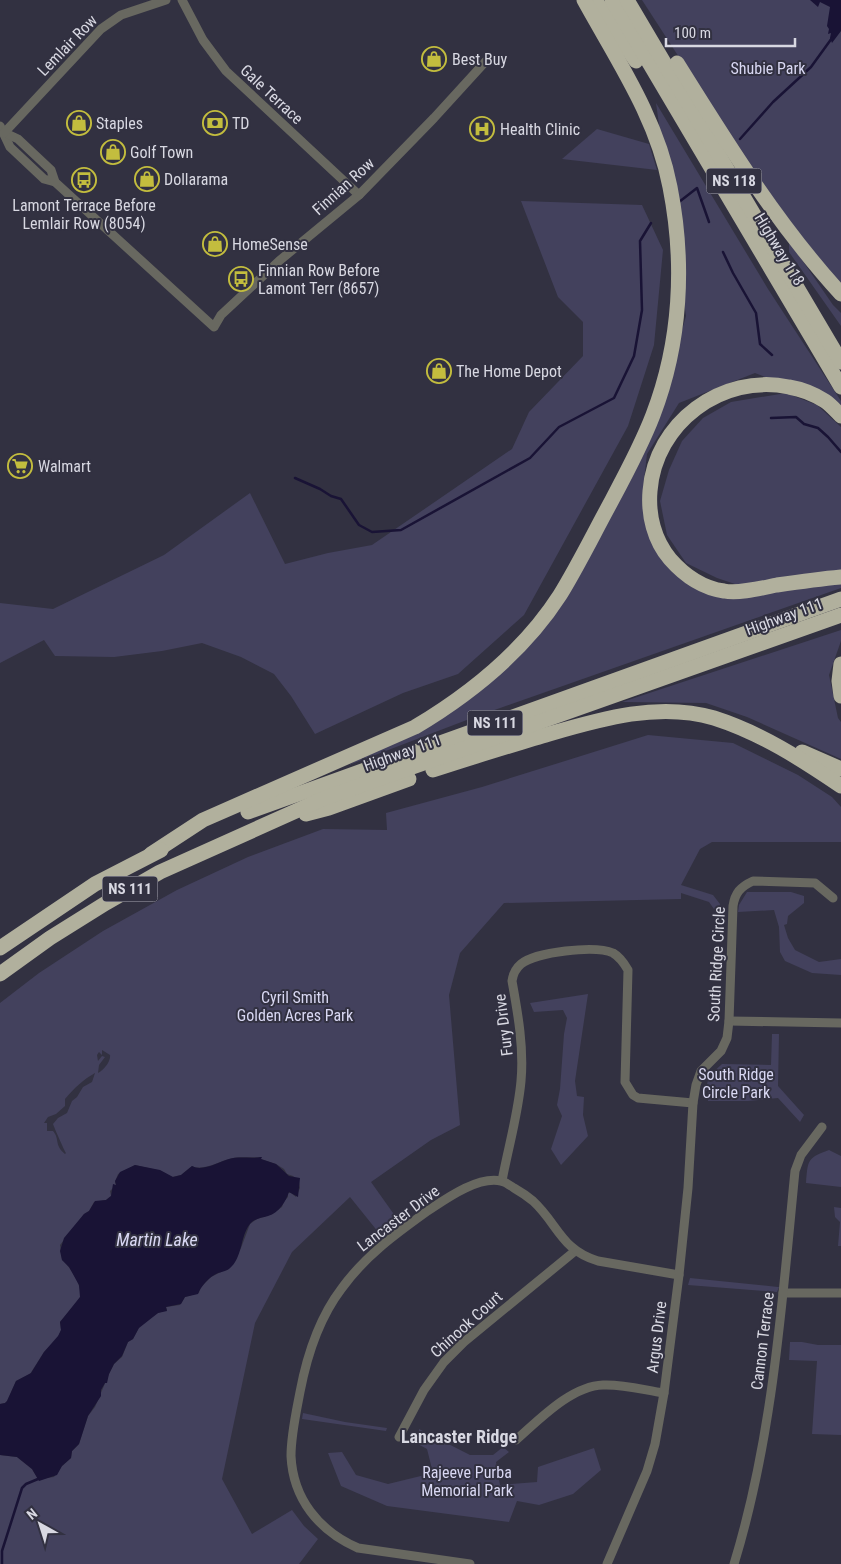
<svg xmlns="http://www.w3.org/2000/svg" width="841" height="1564" font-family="'Roboto Condensed',sans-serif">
	<rect width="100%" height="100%" fill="#323141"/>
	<g fill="#43415d" fill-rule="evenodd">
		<polygon points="642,0 832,0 841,30 841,294 811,261"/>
		<polygon points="656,103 768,289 841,401 841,407 755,373 679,403 647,454 644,480 646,501 675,572 738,595 841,583 841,588 472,718 349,765 433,716 527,643 655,426 686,316"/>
		<polygon points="597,129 649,144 657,170 562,159"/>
		<polygon points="521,201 642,205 663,250 654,345 628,426 524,615 458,674 403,693 315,734 291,696 274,674 241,657 202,643 162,651 114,657 55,656 44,640 0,663 0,603 53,609 164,555 250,493 285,564 328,553 372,545 512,449 529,412 583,356 583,322 558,297"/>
		<polygon points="789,241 833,305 841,313 841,326 789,252"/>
		<polygon points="786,393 817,405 841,427 841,571 747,588 717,578 686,563 667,535 660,501 669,470 682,441 703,418 731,402"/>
		<polygon points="841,630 841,641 829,675 838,718 841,722 841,759 747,717 706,703 622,702"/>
		<path d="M648,735L733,743L798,775L832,797L841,807V842H712L700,849L681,885L713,895L720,904L719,910L714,909L709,902L681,893V899L504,903L460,953L449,995L460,1125L431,1140L371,1182L398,1220L379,1233L350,1197L292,1252L255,1323L222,1479L252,1534L292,1510L304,1526L318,1539L299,1564H0V1455L17,1457L32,1469L38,1479L54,1477L62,1466L71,1458L72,1451L79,1444L88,1416L95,1407L109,1374L114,1364L122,1357L128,1342L133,1339L139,1327L145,1322L158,1313L167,1310L166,1307L180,1305L185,1297L199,1293L200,1288L211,1277L229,1268L241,1248L250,1224L257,1219L272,1214L282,1207L284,1201L288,1197V1193H291L296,1197L300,1188L299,1182L293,1176L287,1174L284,1169L276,1164L261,1159V1157C251,1158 238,1156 229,1159C218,1162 203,1171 192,1166L181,1175L172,1177L161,1171L135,1165L118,1174L115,1182L116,1185L110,1191L111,1196L106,1200L94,1202L89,1211L84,1214L60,1245L62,1260C70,1266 83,1287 80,1297C79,1301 64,1317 60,1322L61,1330L58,1338L44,1352L30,1374L16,1381L7,1401L5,1403L0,1404V1003L39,973L103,931L177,890L248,857L323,829L387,830L386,813L482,787ZM102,1050L110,1055C111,1061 104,1070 98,1073L99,1065L105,1057L102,1056L98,1061L97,1055L99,1052L102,1055ZM95,1073L92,1082L83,1087L77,1097L72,1101L67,1113L58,1118L53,1124C54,1127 64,1150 66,1153L65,1154C54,1145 60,1139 53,1131H47V1123H44L48,1117L56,1114L65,1106V1099C74,1088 84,1079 95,1073Z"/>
		<polygon points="747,892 791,892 804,896 804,903 788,916 787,924 784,925 788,938 795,950 819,962 841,959 841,975 812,973 785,961 780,952 779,927 774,910 738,912 739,905"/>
		<polygon points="588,994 575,1081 577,1096 584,1097 583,1115 588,1136 561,1165 551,1149 562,1116 557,1105 560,1089 564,1034 567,1018 563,1010 534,1012 530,1003"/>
		<path d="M772,1034H779L778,1086L804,1115L800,1122L778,1098L748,1101H708V1091H706C707,1077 712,1073 722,1064L771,1065Z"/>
		<path d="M829,1150L841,1156V1187L806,1183C808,1160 807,1158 829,1150Z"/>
		<polygon points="834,1207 841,1208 841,1246 838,1246 840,1222 835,1217"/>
		<polygon points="690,1278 778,1287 779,1287 777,1292 688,1285"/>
		<polygon points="790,1342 802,1342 818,1345 841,1345 841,1435 812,1434 817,1361 789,1360"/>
		<polygon points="303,1413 345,1422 387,1428 386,1431 302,1419"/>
		<polygon points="419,1429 470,1455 493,1455 503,1447 509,1452 496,1462 500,1485 537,1482 538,1467 594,1448 601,1470 573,1494 539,1505 517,1501 509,1522 387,1506 341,1486 328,1453 342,1452 356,1475 388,1484 433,1473 427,1449 416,1443 419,1435"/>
	</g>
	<g fill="#191335">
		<polygon points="810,0 841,0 841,31 832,43 830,38 831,33 828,34 829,29 827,26 830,7 820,2 818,7"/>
		<path d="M261,1157H262L261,1159L276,1164L289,1176L300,1178L298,1197L289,1192C286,1201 279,1213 268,1216C262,1218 255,1218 250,1224C240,1236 243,1258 229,1269C226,1271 221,1272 218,1273C209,1277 201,1286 198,1294L185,1297L181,1304L166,1307L167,1311L158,1313L139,1328L133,1339L128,1342L122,1356L114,1364L109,1374L107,1383H105L101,1390V1396L88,1416L79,1444L72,1451L71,1458L62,1466L57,1475L39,1481L32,1469L17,1457L0,1455V1404L5,1403L7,1401L16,1381L31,1373L44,1352L58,1336L61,1330L60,1322L80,1297L79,1285L69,1267L62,1260L60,1251L64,1238L84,1214L89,1211L95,1201L106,1200L111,1196L113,1184L116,1185L115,1181L120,1172L135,1165L160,1170L173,1177L181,1175L192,1166C202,1172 219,1162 229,1159C239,1156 251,1159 261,1157Z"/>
	</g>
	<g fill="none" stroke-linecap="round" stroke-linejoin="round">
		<g stroke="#191335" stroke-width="2.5">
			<polyline points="740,139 773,102 811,67 832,38"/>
			<polyline points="679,202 697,188 709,222"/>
			<polyline points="723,252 733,273 756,313 760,344 772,355"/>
			<polyline points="771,418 796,417 804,424 818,428 828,437 841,452"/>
			<polyline points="295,478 320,489 331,496 341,499 359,525 372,532 401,530 530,458 559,427 614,398 634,356 642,310 640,241 651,223"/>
			<polyline points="2,1564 2,1551 22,1488 26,1484 38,1479"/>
		</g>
		<g stroke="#686860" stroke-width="9">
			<polyline points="182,0 203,40 226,71 359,195"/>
			<polyline points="0,126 10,147 44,179 55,182 214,327 221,315 279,261 359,195 434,118 486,61"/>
			<polyline points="3,132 18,139 51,170 55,182"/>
			<polyline points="4,133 101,29 121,15 166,0"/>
			<polyline points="729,1021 841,1023"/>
			<path d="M502,1181C508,1148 518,1115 521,1081C524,1048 518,1014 512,981C513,974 515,969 521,964C535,952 595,945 613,953C620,957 624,963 628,970L625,1082L633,1095L638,1098L693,1103"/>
			<polyline points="783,1293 841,1293"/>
			<polyline points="399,1437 424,1390 444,1362 464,1342 575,1251"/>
			<path d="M516,1440C539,1420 571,1386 603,1385C623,1384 644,1390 664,1393"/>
			<path d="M470,1564L358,1548C319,1531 293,1499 291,1456C291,1435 296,1413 300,1392C307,1355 319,1318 342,1288C366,1255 397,1233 429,1210C447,1198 478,1176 501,1181C506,1182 511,1186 514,1188C521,1192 527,1196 533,1201C558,1224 561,1250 598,1261L679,1275"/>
			<path d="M607,1564L647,1471L655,1444L664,1393L679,1275L688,1188L693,1103L696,1085L701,1071L721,1051L727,1038L729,1021L733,906C735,893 740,887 753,881L815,883L833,898"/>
			<path d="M734,1564C773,1437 782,1302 795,1171L801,1155L822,1127"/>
		</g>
		<g stroke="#b1b09d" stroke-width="15">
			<polyline points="595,0 636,61"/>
			<polyline points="612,0 841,387"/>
			<polyline points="627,0 841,362"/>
			<path d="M677,63C727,143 777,224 841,294"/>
			<path d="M841,416C836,411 831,405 825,401C814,394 801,389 789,387C722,373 655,423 650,491C648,515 654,540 670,559C684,575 702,588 724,591C739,594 762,588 777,585C798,582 820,579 841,577"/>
			<polyline points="841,664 839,681 841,696"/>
			<polyline points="802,752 841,769"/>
			<path d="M433,770C469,758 506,747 542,736C597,720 657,701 714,718C761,733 801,759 841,786"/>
			<polyline points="248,812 841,599"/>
			<polyline points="306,814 329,808 409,779"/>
			<path d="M151,854L203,820L415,727C472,693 524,651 560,595C576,569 590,541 605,513C622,481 640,449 653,415C681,342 685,263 670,187C657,118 617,60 584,0"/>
			<polyline points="0,948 95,884 161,850"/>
			<polyline points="0,974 50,938 106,903 160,872 325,798 841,615"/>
		</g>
	</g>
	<defs>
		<symbol id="shop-ring" viewBox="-11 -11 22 22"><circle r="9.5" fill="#323141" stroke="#c3bd3e" stroke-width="1.5"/><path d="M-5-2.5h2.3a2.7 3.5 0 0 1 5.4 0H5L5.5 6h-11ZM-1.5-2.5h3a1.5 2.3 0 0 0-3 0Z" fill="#c3bd3e"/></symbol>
		<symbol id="bank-ring" viewBox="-11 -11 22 22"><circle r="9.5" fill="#323141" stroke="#c3bd3e" stroke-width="1.5"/><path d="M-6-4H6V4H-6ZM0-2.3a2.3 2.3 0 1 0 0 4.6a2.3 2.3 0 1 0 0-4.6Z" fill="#c3bd3e"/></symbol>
		<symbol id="hospital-ring" viewBox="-11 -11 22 22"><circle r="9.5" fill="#323141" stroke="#c3bd3e" stroke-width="1.5"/><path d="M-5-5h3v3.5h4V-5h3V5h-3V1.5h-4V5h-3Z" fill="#c3bd3e"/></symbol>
		<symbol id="bus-ring" viewBox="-11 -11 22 22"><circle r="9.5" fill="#323141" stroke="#c3bd3e" stroke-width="1.5"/><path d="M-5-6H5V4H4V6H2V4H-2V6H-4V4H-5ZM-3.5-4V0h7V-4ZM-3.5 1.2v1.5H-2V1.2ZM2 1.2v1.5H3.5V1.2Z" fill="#c3bd3e"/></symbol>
		<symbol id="supermarket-ring" viewBox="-11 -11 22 22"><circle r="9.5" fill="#323141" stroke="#c3bd3e" stroke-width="1.5"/><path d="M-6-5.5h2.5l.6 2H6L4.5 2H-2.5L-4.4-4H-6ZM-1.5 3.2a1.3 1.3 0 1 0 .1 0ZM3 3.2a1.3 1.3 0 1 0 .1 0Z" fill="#c3bd3e"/></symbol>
	</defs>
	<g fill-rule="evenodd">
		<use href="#shop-ring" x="420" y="45" width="28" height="28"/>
		<use href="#shop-ring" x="65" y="109" width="28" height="28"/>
		<use href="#bank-ring" x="201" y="109" width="28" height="28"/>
		<use href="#hospital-ring" x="468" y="115" width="28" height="28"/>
		<use href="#shop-ring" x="99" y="138" width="28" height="28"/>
		<use href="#shop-ring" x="133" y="165" width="28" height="28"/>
		<use href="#bus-ring" x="70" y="166" width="28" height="28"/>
		<use href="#shop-ring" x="201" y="230" width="28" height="28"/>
		<use href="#bus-ring" x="227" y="265" width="28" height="28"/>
		<use href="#shop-ring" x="425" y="357" width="28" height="28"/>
		<use href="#supermarket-ring" x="6" y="452" width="28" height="28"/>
	</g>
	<g text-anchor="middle" stroke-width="4" stroke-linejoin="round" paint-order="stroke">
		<g fill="#323141" stroke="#a6a6b2" stroke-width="1">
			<rect x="706.5" y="168.5" width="55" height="25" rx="4"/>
			<rect x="467.5" y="710.5" width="55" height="25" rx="4"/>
			<rect x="102.5" y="876.5" width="55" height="25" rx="4"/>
		</g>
		<g font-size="15" font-weight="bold" fill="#d8d8e2">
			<text x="734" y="186">NS 118</text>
			<text x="495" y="728">NS 111</text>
			<text x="130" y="894">NS 111</text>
		</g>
		<g font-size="16" fill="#d8d8e2" stroke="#323141">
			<text transform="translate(67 45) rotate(-46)" y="6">Lemlair Row</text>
			<text transform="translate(272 94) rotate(43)" y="6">Gale Terrace</text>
			<text transform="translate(343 186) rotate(-42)" y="6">Finnian Row</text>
			<text transform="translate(780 249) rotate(59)" y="6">Highway 118</text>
			<text transform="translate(784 616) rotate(-20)" y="6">Highway 111</text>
			<text transform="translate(402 752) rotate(-20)" y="6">Highway 111</text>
			<text transform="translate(716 964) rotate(-87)" y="6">South Ridge Circle</text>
			<text transform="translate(503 1025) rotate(-97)" y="6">Fury Drive</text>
			<text transform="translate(398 1218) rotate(-37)" y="6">Lancaster Drive</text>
			<text transform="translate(466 1324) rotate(-42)" y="6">Chinook Court</text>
			<text transform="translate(656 1337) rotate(-83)" y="6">Argus Drive</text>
			<text transform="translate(762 1341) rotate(-83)" y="6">Cannon Terrace</text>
		</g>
		<g font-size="16" fill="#d8d8e2" stroke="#323141" text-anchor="start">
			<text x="452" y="65">Best Buy</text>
			<text x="96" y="129">Staples</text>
			<text x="232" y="129">TD</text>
			<text x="500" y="135">Health Clinic</text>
			<text x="130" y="158">Golf Town</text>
			<text x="164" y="185">Dollarama</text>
			<text x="84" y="211" text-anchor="middle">Lamont Terrace Before<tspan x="84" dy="18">Lemlair Row (8054)</tspan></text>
			<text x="232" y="250">HomeSense</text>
			<text x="258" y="276">Finnian Row Before<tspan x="258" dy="18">Lamont Terr (8657)</tspan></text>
			<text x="456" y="377">The Home Depot</text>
			<text x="38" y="472">Walmart</text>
		</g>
		<g font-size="16" fill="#d9d8f3" stroke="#323141">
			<text x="768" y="74">Shubie Park</text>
			<text x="295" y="1003">Cyril Smith<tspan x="295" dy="18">Golden Acres Park</tspan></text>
			<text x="736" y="1080">South Ridge<tspan x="736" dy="18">Circle Park</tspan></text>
			<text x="467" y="1478">Rajeeve Purba<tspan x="467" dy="18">Memorial Park</tspan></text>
		</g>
		<g font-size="18" font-style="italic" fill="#d9d8f4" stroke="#323141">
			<text x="157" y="1246">Martin Lake</text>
		</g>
		<g font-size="18" font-weight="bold" fill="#d8d8e2" stroke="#323141">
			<text x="459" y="1443">Lancaster Ridge</text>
		</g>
	</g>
	<g transform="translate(40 1524) rotate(321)" stroke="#323141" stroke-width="4" paint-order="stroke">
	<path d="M0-4L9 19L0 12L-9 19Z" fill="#d8d8e2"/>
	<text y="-8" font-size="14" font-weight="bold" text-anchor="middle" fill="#d8d8e2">N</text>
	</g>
	<path d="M666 38v8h129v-8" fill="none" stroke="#d8d8e2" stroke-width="2.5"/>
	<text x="674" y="38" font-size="15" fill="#d8d8e2" stroke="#323141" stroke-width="4" paint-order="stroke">100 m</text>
</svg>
